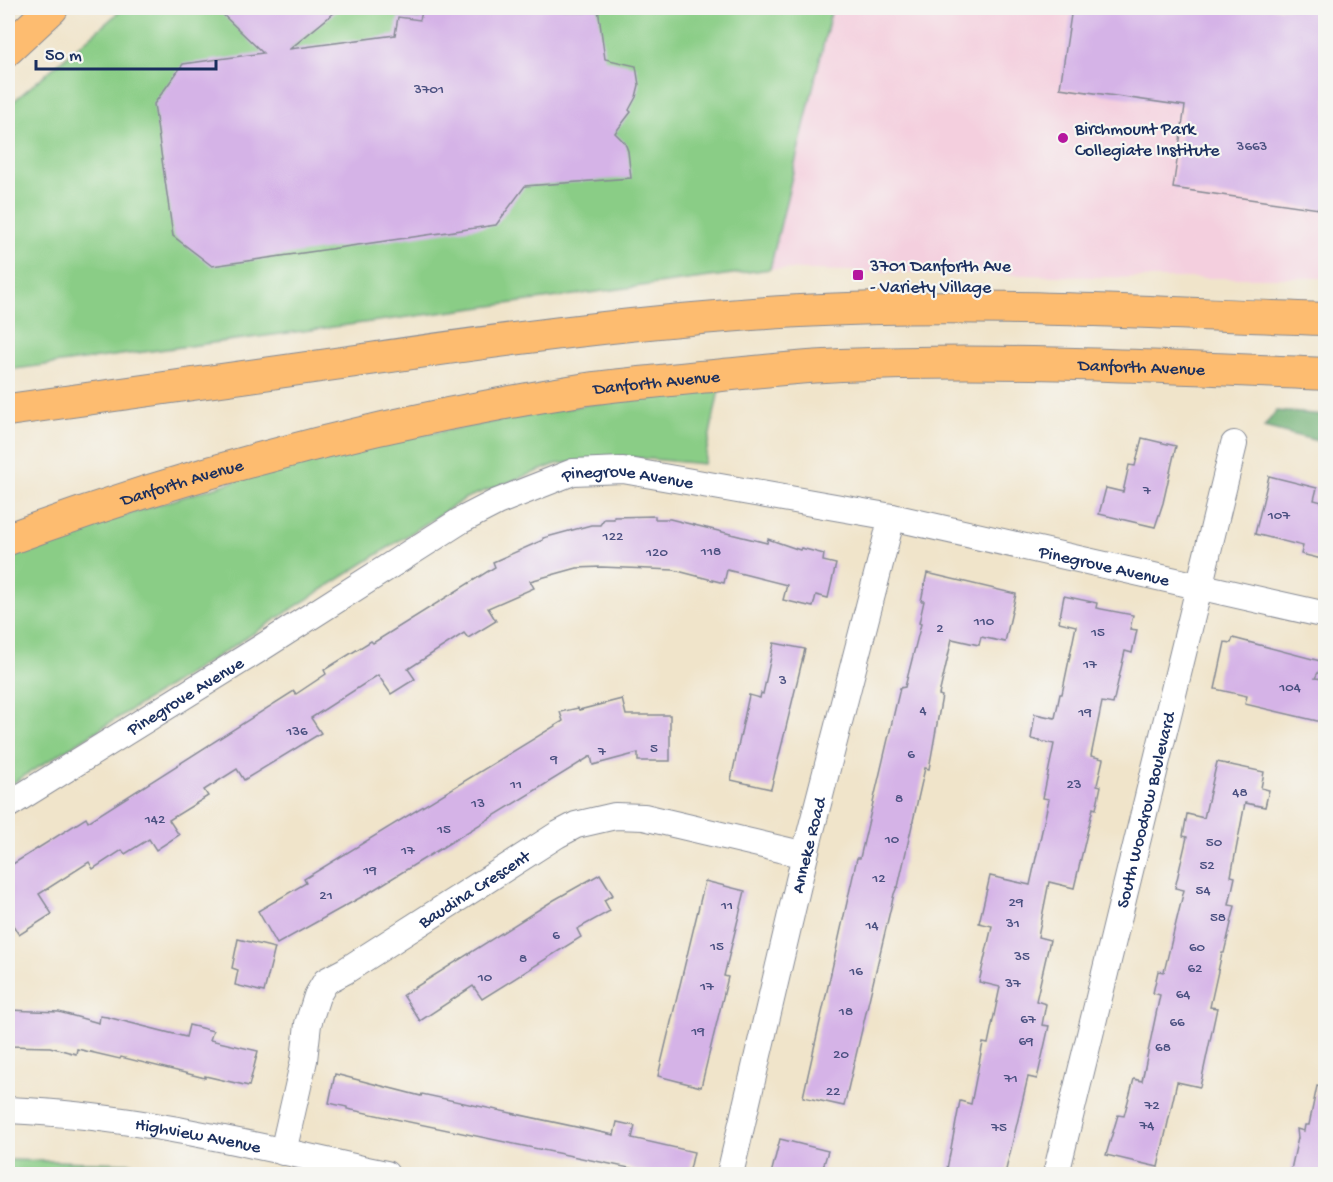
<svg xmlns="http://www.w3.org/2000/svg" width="1333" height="1182" font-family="'Gochi Hand',sans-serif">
	<rect width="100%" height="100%" fill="#f6f6f2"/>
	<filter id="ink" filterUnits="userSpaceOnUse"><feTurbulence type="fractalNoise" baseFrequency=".0167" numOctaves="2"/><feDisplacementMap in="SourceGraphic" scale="12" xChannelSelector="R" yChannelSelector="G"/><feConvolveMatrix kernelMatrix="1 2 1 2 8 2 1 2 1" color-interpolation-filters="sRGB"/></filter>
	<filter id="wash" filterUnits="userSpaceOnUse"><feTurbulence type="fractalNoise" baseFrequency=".008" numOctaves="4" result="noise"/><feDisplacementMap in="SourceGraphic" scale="24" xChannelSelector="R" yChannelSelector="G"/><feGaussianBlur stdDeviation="1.35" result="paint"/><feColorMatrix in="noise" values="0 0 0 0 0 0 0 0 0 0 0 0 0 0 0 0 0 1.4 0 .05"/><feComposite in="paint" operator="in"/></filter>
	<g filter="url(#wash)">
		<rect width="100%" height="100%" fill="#f0e4ca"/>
		<polygon fill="#f4cfde" points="832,8 1325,8 1325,278 1139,278 770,269"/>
		<g fill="#8acd86" stroke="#527e72" stroke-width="1.5">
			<polygon points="124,8 832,8 770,269 8,370 8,106"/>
			<polygon points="719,390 704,464 628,457 557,464 466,498 232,647 8,786 8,555 95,524 291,464 410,437 590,404"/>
			<polygon points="8,1160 130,1163 188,1174 8,1174"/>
		</g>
		<polygon fill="#6fb073" stroke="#457068" stroke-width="1.5" points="1276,411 1325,415 1325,443 1264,427"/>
		<g id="blocks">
			<g fill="#d5b3e7">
				<polygon points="216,8 340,8 290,49 395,35 398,17 420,20 423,8 598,8 605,59 636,66 639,85 636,97 629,110 631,112 615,133 625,143 628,151 631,178 525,186 496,225 212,266 173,236 154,104 183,64 263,53"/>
				<polygon points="1072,8 1326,8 1326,210 1173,188 1185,106 1060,88"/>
				<polygon points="1142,438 1176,446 1163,503 1155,527 1099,514 1106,488 1123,492 1129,465 1135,466"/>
				<polygon points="1269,476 1317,488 1314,500 1326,503 1326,560 1301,554 1303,546 1255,534"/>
				<polygon points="655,516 655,519 670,519 767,543 768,539 800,550 801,548 824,554 823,561 836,564 828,598 816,595 813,607 783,600 787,585 727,570 724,583 674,570 601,567 577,568 530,581 534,588 488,608 496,621 468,638 464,633 408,669 415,679 391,694 378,675 311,718 321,733 244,780 237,769 204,790 208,796 169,820 179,835 156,850 149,839 125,854 122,850 93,869 89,862 39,894 52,914 19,935 8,917 8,867 86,818 88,822 294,691 296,694 326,674 324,670 371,641 373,643 495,567 493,562 543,540 543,538 591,525 600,525 604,519 614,519 614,517"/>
				<polygon points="927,573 1016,594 1005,642 981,637 979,645 952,639 939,695 942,696 929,769 925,768 898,887 897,887 894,894 844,1106 803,1097 857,858 860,858 900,688 905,687 921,624 919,623 924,601 921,601"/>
				<polygon points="1064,596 1097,603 1096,608 1133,615 1130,629 1137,630 1132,653 1125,651 1113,704 1102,702 1091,756 1103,759 1097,785 1101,786 1096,809 1093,808 1074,888 1049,882 1038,937 1050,940 1036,1001 1046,1004 1042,1025 1049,1026 1037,1079 1028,1077 1005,1174 946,1174 960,1101 971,1104 983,1043 988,1044 1000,987 979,982 992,926 979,923 990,876 1030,885 1049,799 1043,798 1054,744 1031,739 1035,714 1055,718 1060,694 1062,694 1076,626 1059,622"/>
				<polygon points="1233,638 1324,662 1315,678 1326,679 1326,723 1245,704 1247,696 1215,689 1225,642 1231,643"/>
				<polygon points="774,643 805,649 771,789 731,780 749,695 760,698 761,693 763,694"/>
				<polygon points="622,699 626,715 670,715 670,761 638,761 638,753 593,765 591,756 365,895 277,944 258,911 306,883 304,879 563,721 560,712 578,708 579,710"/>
				<polygon points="1217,762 1264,772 1261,788 1269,790 1265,807 1245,803 1231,876 1235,877 1229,905 1235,906 1224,953 1222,953 1210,1007 1217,1008 1200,1087 1177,1082 1158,1167 1106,1155 1118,1115 1124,1116 1134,1079 1142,1081 1160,995 1153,993 1158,971 1164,972 1184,890 1175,888 1187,837 1183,836 1187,814 1204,818"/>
				<polygon points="600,874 613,895 604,900 610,911 577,929 581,937 482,999 473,986 420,1021 403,995 554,900"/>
				<polygon points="705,881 745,891 724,976 728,977 701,1087 658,1076"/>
				<polygon points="238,939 275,948 264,992 235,985 238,970 232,968"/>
				<polygon points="8,1010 59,1012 99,1023 100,1016 107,1017 186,1037 189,1025 213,1031 210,1040 258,1051 249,1086 205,1076 205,1078 121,1057 120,1059 77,1049 76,1054 50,1047 8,1046"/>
				<polygon points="335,1074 421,1096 422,1094 614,1135 617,1122 635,1126 632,1138 694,1152 689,1174 658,1174 347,1109 347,1107 329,1103"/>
				<polygon points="1317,1086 1326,1087 1326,1174 1290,1174 1298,1138 1297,1129 1304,1131 1305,1125 1309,1125"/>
				<polygon points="780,1139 828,1151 821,1174 771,1174"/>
			</g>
		</g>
	</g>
	<g filter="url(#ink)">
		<use href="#blocks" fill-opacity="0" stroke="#868a94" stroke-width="1.5"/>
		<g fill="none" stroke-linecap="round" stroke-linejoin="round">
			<defs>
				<g id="minor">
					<path id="s1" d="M8,805L261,648L460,521L497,502L573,472L623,470L892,517L1326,615"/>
					<path id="s2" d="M8,1110C136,1115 261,1147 386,1174"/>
					<path id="s3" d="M283,1152L304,1060L308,1024L317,996L326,981L345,971L557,835L576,825L615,816L644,817L805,855"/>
					<path id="s4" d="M730,1174L808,842L892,517"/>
					<path id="s5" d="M1056,1174L1234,444"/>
				</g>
				<g id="major">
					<polyline points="8,49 52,8"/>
					<path d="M8,410C128,393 249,376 370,359C513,338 656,319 800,311C975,301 1151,313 1326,319"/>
					<path id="s6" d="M8,539C195,470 389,420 587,389C624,384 663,381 700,377C747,373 794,367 841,365C1003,358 1164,367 1326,374"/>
				</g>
			</defs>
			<use href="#minor" stroke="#868a94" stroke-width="28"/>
			<use href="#major" stroke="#868a94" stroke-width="34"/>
			<use href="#minor" stroke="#fff" stroke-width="26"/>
			<use href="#major" stroke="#fdbc6f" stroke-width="32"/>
		</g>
	</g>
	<g fill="#b5179e" stroke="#f6f6f2" stroke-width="2">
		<circle cx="1063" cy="138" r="6"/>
		<rect x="852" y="269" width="12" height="12" rx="3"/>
	</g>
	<g text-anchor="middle" stroke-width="4.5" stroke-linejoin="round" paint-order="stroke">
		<g font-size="15" fill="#4a5080">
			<text x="429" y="93">3701</text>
			<text x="1252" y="150">3663</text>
			<text x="1147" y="494">7</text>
			<text x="1279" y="519">107</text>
			<text x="613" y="540">122</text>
			<text x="711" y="555">118</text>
			<text x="657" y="556">120</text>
			<text x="984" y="625">110</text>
			<text x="940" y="632">2</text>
			<text x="1098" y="636">15</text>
			<text x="1090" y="668">17</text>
			<text x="783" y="684">3</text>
			<text x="1290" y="691">104</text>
			<text x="923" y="714">4</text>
			<text x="1085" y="716">19</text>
			<text x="297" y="735">136</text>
			<text x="654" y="752">5</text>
			<text x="602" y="755">7</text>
			<text x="911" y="758">6</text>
			<text x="554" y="763">9</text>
			<text x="516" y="788">11</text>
			<text x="1074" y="788">23</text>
			<text x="1240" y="796">48</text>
			<text x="899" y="802">8</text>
			<text x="478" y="807">13</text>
			<text x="155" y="823">142</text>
			<text x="444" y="833">15</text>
			<text x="892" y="843">10</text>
			<text x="1214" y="846">50</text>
			<text x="408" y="854">17</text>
			<text x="1207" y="869">52</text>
			<text x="370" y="874">19</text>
			<text x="879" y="882">12</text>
			<text x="1203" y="894">54</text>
			<text x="326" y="899">21</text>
			<text x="1016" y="906">29</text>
			<text x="727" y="909">11</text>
			<text x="1218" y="921">58</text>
			<text x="1013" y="927">31</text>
			<text x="872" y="929">14</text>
			<text x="556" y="939">6</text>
			<text x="717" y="950">15</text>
			<text x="1197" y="951">60</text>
			<text x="1022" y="960">35</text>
			<text x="523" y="962">8</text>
			<text x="1195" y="972">62</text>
			<text x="856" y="975">16</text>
			<text x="485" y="981">10</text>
			<text x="1013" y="987">37</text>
			<text x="707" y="990">17</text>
			<text x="1183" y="998">64</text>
			<text x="846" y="1015">18</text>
			<text x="1028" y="1023">67</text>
			<text x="1177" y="1026">66</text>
			<text x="698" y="1035">19</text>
			<text x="1026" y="1045">69</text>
			<text x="1163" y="1051">68</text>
			<text x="841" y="1058">20</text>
			<text x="1011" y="1082">71</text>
			<text x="833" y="1095">22</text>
			<text x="1152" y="1109">72</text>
			<text x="1147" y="1129">74</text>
			<text x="999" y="1131">75</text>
		</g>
		<g font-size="18" fill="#1b2f5e" stroke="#f6f6f2" text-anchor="start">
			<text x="1075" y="134">Birchmount Park<tspan x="1075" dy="21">Collegiate Institute</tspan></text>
			<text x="870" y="271">3701 Danforth Ave<tspan x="870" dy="21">- Variety Village</tspan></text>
		</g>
		<g font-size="18" fill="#1b2f5e" stroke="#f6f6f2">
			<text dy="6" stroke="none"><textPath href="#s6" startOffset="1155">Danforth Avenue</textPath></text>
			<text dy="6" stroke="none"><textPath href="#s6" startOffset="669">Danforth Avenue</textPath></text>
			<text dy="6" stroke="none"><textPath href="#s6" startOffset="183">Danforth Avenue</textPath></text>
			<text dy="6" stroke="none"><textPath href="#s1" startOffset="712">Pinegrove Avenue</textPath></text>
			<text dy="6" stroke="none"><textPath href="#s1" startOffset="1198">Pinegrove Avenue</textPath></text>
			<text dy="6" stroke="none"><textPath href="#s1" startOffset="208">Pinegrove Avenue</textPath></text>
			<text dy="6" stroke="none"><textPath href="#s5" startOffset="375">South Woodrow Boulevard</textPath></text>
			<text dy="6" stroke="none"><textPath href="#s4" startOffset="338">Anneke Road</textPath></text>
			<text dy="6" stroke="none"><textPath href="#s3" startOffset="352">Baudina Crescent</textPath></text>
			<text dy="6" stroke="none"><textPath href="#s2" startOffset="192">Highview Avenue</textPath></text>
		</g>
	</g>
	<rect width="1333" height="1182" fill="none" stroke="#f6f6f2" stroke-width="30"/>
	<path d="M36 60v9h180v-9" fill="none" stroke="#1b2f5e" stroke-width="3"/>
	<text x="45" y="60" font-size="18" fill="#1b2f5e" stroke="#f6f6f2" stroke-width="4.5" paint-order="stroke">50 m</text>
</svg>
